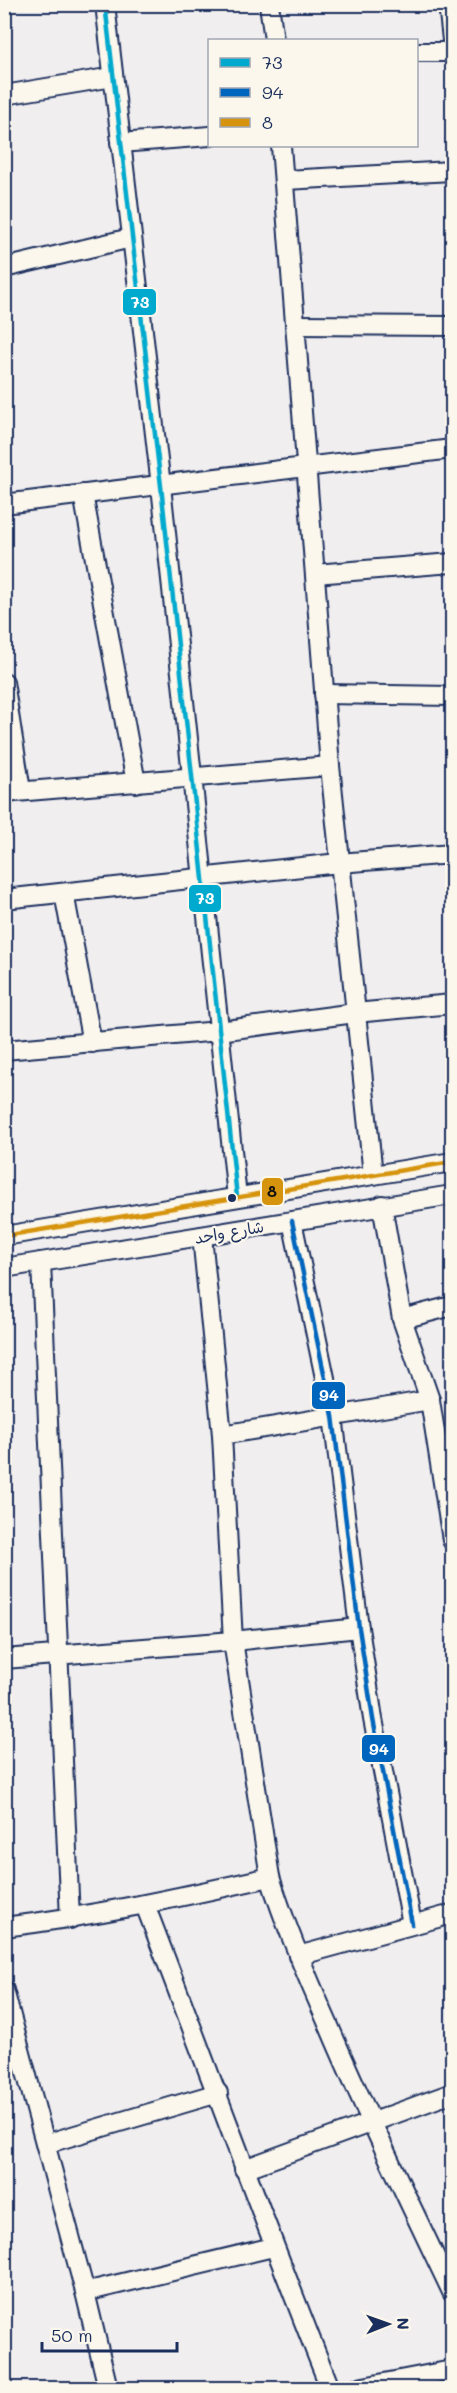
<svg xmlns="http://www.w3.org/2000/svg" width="457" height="2393" font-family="Mali,'Playpen Sans Arabic',sans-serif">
	<rect width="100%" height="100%" fill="#f1eeef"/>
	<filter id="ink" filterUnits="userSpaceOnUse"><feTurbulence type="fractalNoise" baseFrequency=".0167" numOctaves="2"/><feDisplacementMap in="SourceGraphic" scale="12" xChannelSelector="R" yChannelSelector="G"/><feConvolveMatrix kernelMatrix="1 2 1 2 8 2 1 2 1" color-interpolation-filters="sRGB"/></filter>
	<g filter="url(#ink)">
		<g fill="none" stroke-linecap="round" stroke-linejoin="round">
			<defs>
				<g id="minor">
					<polyline points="105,4 161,486 237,1197"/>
					<polyline points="269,4 274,40"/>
					<polyline points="448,4 452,40"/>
					<polyline points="416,52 452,52"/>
					<polyline points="4,95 113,77"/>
					<polyline points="120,143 210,136"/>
					<polyline points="281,146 330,766 373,1175"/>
					<polyline points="285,180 452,171"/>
					<polyline points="4,268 131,238"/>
					<polyline points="295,325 452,326"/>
					<polyline points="83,494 136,783"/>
					<polyline points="4,504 452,449"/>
					<polyline points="315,574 452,563"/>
					<polyline points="4,682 21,791"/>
					<polyline points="324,694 452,696"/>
					<polyline points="4,793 330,766"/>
					<polyline points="64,893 92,1043"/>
					<polyline points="4,899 339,863 452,854"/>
					<polyline points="4,1050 219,1031 355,1013 452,1004"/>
					<polyline points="382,1205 402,1319 430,1400 452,1540"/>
					<polyline points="292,1221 333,1416 359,1628 373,1719 412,1924"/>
					<polyline points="4,1236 452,1162"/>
					<path d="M202,1236L222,1435L233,1641L270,1877C286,1928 307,1977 329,2026C367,2116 410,2204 452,2292"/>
					<polyline points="41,1262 70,1919"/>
					<polyline points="4,1268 452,1195"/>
					<polyline points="402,1319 452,1306"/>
					<polyline points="222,1435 430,1400"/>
					<polyline points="4,1659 233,1641 359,1628"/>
					<path d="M145,1905C207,2066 266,2228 330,2388"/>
					<path d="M4,1927C94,1916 182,1897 270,1877"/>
					<polyline points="298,1956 452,1914"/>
					<polyline points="4,1990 85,2292 108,2388"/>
					<polyline points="45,2144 218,2093"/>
					<polyline points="244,2169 452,2093"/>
					<polyline points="85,2292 273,2247"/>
					<polyline points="358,2388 452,2370"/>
				</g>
			</defs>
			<use href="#minor" stroke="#1b2f5e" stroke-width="22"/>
			<use href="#minor" stroke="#fbf7ec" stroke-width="18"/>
			<defs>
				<polyline id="bus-1" points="105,4 161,486 237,1197"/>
				<polyline id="bus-2" points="292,1221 333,1416 359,1628 373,1719 412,1924"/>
				<polyline id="bus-3" points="4,1236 452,1162"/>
			</defs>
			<use href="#bus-1" stroke="#fbf7ec" stroke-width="9"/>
			<use href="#bus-2" stroke="#fbf7ec" stroke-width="9"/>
			<use href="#bus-3" stroke="#fbf7ec" stroke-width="9"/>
			<use href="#bus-1" stroke="#00a9ce" stroke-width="4.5"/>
			<use href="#bus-2" stroke="#0065bd" stroke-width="4.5"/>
			<use href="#bus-3" stroke="#d6940e" stroke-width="4.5"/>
		</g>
	</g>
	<circle fill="#1b2f5e" stroke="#fbf7ec" stroke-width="2" cx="232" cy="1198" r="5"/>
	<g text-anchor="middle" stroke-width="4.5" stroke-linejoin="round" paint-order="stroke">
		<g font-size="16" fill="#1b2f5e" stroke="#fbf7ec">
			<text transform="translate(229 1232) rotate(-10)" y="6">شارع واحد</text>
		</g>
	</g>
	<g stroke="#fbf7ec" stroke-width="2">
		<rect x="122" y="288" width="35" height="28" rx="6" fill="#00a9ce"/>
		<rect x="188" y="884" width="34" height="29" rx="6" fill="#00a9ce"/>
		<rect x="261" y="1177" width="23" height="29" rx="6" fill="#d6940e"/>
		<rect x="311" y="1381" width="35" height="29" rx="6" fill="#0065bd"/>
		<rect x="361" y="1734" width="35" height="29" rx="6" fill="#0065bd"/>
	</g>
	<g font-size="16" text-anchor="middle" font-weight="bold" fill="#fff">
		<text x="140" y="308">73</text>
		<text x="205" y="904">73</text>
		<text x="329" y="1401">94</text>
		<text x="379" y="1755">94</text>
	</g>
	<g font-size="16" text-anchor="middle" font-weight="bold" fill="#111">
		<text x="272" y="1197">8</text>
	</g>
	<rect width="457" height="2393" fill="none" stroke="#fbf7ec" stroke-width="24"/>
	<rect x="12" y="12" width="433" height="2369" fill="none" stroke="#1b2f5e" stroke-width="2" filter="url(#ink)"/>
	<rect x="208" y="39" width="210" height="108" fill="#fbf7ec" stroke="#a1a7b3" stroke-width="1.5"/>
	<rect x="220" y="58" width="30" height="9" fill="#00a9ce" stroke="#a1a7b3" stroke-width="1.5"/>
	<text x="262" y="69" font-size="18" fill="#1b2f5e">73</text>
	<rect x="220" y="88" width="30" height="9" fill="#0065bd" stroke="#a1a7b3" stroke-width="1.5"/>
	<text x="262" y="99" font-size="18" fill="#1b2f5e">94</text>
	<rect x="220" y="118" width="30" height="9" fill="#d6940e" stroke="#a1a7b3" stroke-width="1.5"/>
	<text x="262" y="129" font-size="18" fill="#1b2f5e">8</text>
	<g transform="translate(388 2324) rotate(89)" stroke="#fbf7ec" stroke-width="4.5" paint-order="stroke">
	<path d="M0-4.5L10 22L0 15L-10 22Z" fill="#1b2f5e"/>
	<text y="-9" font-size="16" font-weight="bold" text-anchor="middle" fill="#1b2f5e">N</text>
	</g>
	<path d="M42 2342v9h135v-9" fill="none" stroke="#1b2f5e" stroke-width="3"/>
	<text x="51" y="2342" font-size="18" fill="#1b2f5e" stroke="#fbf7ec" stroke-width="4.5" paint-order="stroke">50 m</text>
</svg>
